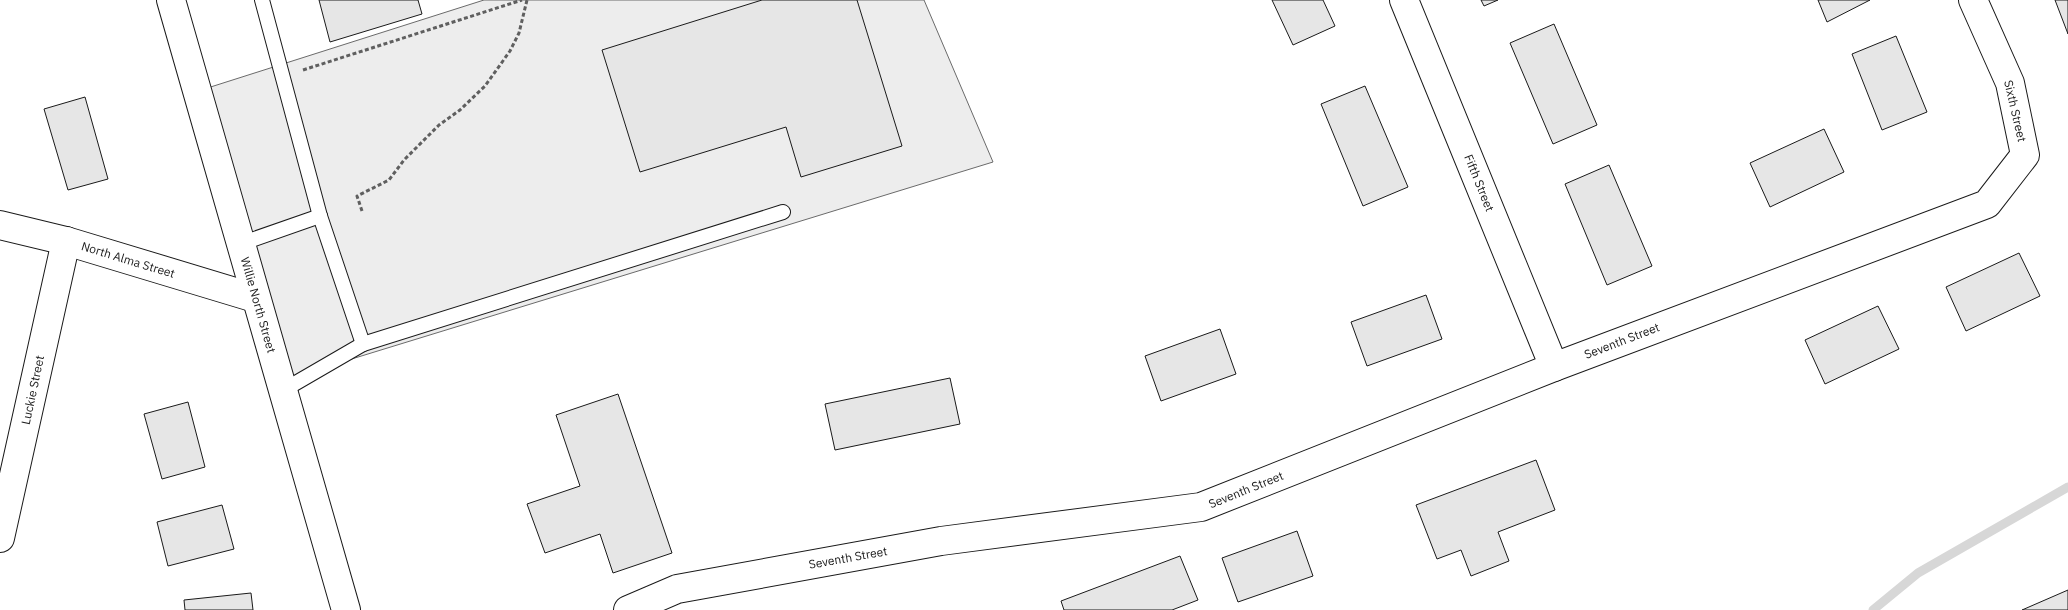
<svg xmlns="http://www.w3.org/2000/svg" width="2068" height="610" font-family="'IBM Plex Sans',sans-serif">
	<rect width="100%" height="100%" fill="#fff"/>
	<polygon fill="#ededed" stroke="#6a6a6a" points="484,0 924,0 993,162 280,381 198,91"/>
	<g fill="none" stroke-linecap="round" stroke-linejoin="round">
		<polyline stroke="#d7d7d7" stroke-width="9" points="1873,610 1918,573 2068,487"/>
	</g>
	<g fill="#e6e6e6" stroke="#1a1a1a">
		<polygon points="319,0 418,0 422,14 330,42"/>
		<polygon points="762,0 857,0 902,146 801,177 786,127 640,172 602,50"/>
		<polygon points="1272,0 1323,0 1335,26 1293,45"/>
		<polygon points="1481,0 1498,0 1484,6"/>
		<polygon points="1818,0 1870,0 1827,22"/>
		<polygon points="2055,0 2068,0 2068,34"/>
		<polygon points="1554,24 1597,125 1553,144 1510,43"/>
		<polygon points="1896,36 1927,112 1882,130 1852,54"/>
		<polygon points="1365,86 1408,187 1363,206 1321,104"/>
		<polygon points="85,97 108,179 68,190 44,109"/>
		<polygon points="1824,129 1844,172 1770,207 1750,163"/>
		<polygon points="1609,165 1652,266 1607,285 1565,184"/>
		<polygon points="2019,253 2040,296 1966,331 1946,287"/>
		<polygon points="1426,295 1442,339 1367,366 1351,322"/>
		<polygon points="1878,306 1899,349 1825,384 1805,340"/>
		<polygon points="1220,329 1236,374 1161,401 1145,356"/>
		<polygon points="950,378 960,424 835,450 825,404"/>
		<polygon points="618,394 672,553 613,573 600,534 545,553 527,504 580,486 556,415"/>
		<polygon points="188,402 205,467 162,479 144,414"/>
		<polygon points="1536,460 1555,510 1498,532 1509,561 1471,576 1461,550 1437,559 1416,505"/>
		<polygon points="222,505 234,549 168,566 157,522"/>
		<polygon points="1297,531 1313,576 1238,602 1222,558"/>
		<polygon points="1180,556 1198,600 1172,610 1064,610 1061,601"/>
		<polygon points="2068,590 2068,610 2022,610"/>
		<polygon points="251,593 253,610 185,610 184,600"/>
	</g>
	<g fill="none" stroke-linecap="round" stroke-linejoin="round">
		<defs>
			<g id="service">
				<polyline points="262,0 320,216 363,344 783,212"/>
				<polyline points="240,244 320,216"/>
				<polyline points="282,391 363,344"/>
			</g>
			<g id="minor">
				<polyline points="171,0 346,610"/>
				<polyline points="1404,0 1554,367"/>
				<polyline points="0,225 66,241 255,298"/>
				<polyline points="0,538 66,241"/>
				<polyline points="628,610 677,589 941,541 1201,507 1554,367 1987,204 2025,155 2010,83 1973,0"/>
			</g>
		</defs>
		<use href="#service" stroke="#1a1a1a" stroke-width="16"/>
		<use href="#minor" stroke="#1a1a1a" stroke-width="30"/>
		<g stroke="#5f5f5f" stroke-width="3" stroke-dasharray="4 2.5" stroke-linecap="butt">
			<polyline points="303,70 522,0"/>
			<polyline points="362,211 357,196 389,180 404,160 439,125 460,110 485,86 510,51 519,33 527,0"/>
		</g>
		<use href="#service" stroke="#fff" stroke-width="14"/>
		<use href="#minor" stroke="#fff" stroke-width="28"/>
	</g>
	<g text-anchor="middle" stroke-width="4" stroke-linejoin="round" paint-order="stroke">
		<g font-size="12" fill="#1a1a1a" stroke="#fff">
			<text transform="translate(2015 111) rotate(77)" y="4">Sixth Street</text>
			<text transform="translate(1479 183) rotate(68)" y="4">Fifth Street</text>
			<text transform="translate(128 260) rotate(17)" y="4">North Alma Street</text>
			<text transform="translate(258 305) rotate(74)" y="4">Willie North Street</text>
			<text transform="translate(1622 341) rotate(-21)" y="4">Seventh Street</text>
			<text transform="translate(33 390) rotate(-78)" y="4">Luckie Street</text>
			<text transform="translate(1246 490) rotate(-22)" y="4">Seventh Street</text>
			<text transform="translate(848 558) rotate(-10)" y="4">Seventh Street</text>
		</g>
	</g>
</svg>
